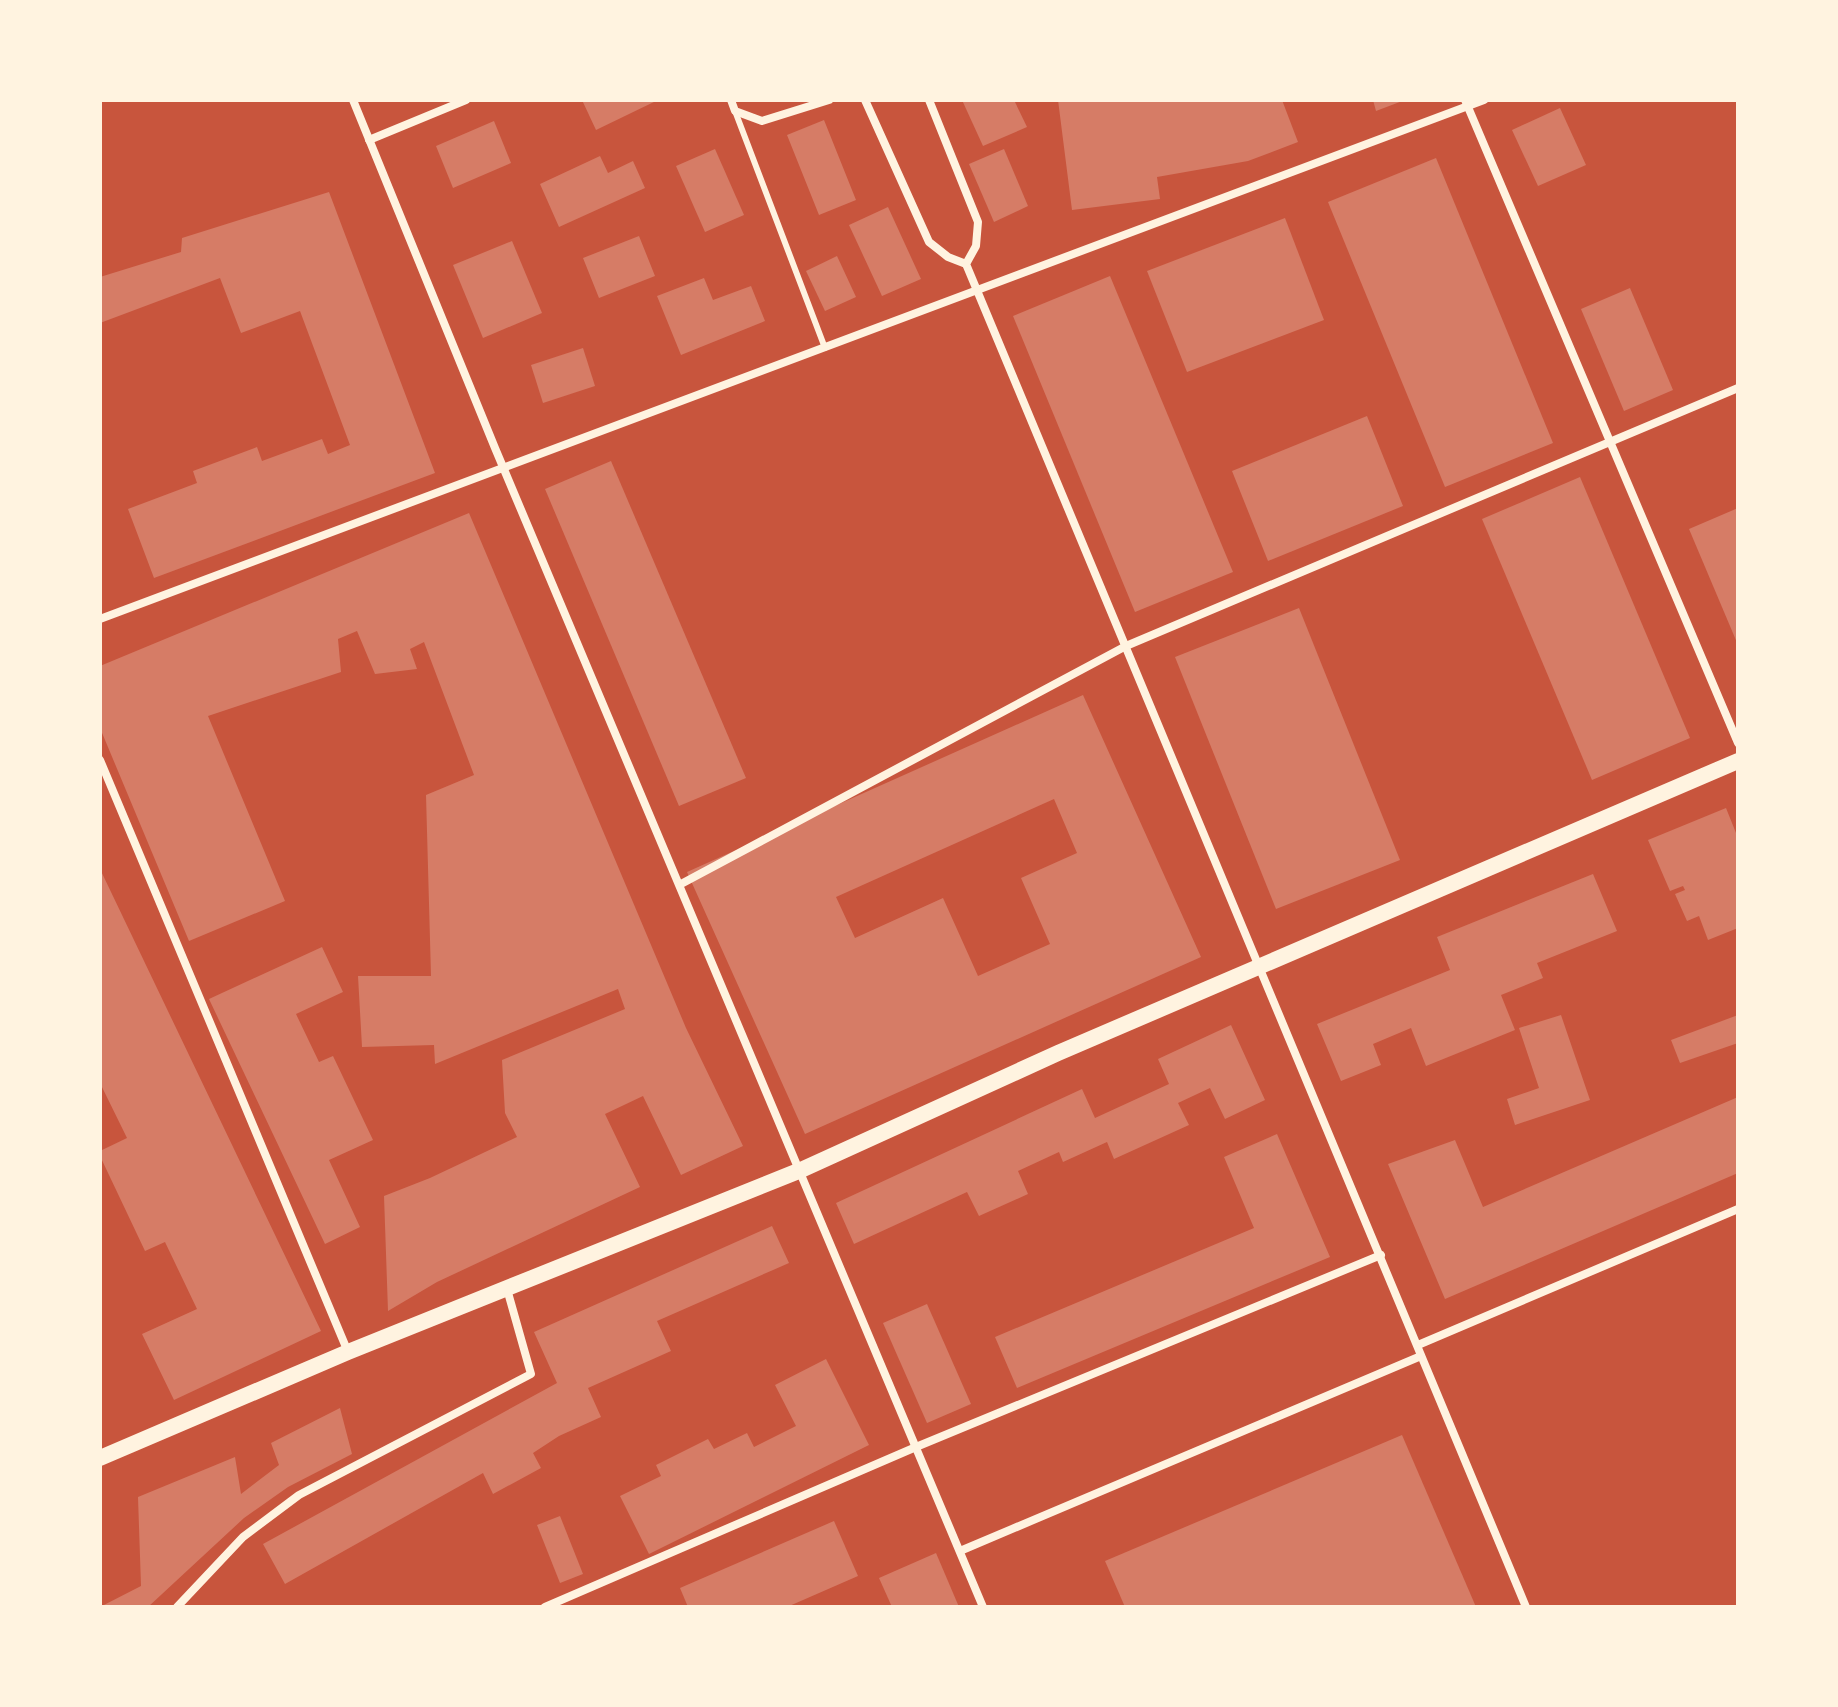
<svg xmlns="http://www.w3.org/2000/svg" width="1838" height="1707" font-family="Karla,sans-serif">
	<rect width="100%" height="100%" fill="#c8553d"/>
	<g fill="#d67c66" fill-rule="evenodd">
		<polygon points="582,100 658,100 596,130"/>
		<polygon points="962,100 1014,100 1027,127 983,146"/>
		<polygon points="1058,100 1282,100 1298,142 1248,161 1157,177 1160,199 1072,210"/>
		<polygon points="1373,100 1405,100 1376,111"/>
		<polygon points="1560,108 1586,165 1538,186 1512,130"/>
		<polygon points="824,120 856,200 819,215 787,135"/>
		<polygon points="494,121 511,163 453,188 436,146"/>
		<polygon points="715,149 744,215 705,232 676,166"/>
		<polygon points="1004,149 1028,206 994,222 969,164"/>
		<polygon points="600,156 608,173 633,161 645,188 559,227 540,184"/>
		<polygon points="1436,158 1553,443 1445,487 1328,202"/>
		<polygon points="329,192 435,473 154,578 128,509 197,483 193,471 257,447 262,461 322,439 328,454 350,445 300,311 241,333 220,278 100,323 100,277 181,252 182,238"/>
		<polygon points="888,207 921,279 882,296 849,225"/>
		<polygon points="1285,218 1324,320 1187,372 1147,271"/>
		<polygon points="639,236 655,276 599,298 583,258"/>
		<polygon points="512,241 542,313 483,338 453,265"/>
		<polygon points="837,256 856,297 825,311 806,271"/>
		<polygon points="1110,276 1233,572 1135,612 1013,316"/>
		<polygon points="704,278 713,300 751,286 765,321 681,355 657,296"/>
		<polygon points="1630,288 1673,390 1624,411 1581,309"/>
		<polygon points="583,348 595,386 543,403 531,365"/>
		<polygon points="1367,416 1403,506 1268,561 1232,471"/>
		<polygon points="611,461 746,778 679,806 545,489"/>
		<polygon points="1580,477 1690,738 1592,780 1482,519"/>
		<polygon points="1738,508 1738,645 1689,529"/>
		<polygon points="469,513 686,1028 743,1146 681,1175 643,1096 605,1114 640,1187 437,1282 388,1311 384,1196 430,1178 517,1137 505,1113 502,1060 625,1009 618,989 435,1064 434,1045 362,1047 358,976 431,976 426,795 474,775 424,642 410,649 417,669 375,674 357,631 338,639 341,672 208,716 285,901 189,941 100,728 100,666"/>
		<polygon points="1299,608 1400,860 1276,909 1175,657"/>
		<path d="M1083,695L1201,957L805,1134L687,872ZM1054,799L1077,853L1021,878L1050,944L978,976L943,898L855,938L836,897Z"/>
		<polygon points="1726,808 1738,838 1738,928 1708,940 1699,916 1687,921 1675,894 1685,890 1683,886 1670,891 1648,840"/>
		<polygon points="100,869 321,1331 174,1400 142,1334 197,1309 165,1242 145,1251 100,1156 100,1151 127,1138 100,1083"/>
		<polygon points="1593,874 1617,931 1537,963 1543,978 1501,995 1515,1030 1426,1066 1411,1028 1373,1044 1381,1065 1341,1081 1317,1024 1450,970 1437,937"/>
		<polygon points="322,947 343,992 296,1014 319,1062 333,1056 373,1140 329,1160 360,1227 325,1244 209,999"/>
		<polygon points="1561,1015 1590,1100 1515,1125 1507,1099 1539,1088 1519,1028"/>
		<polygon points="1738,1015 1738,1043 1680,1063 1671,1040"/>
		<polygon points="1231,1025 1265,1100 1225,1119 1210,1088 1178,1103 1189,1125 1114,1159 1107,1142 1063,1162 1059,1152 1018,1171 1028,1194 979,1216 967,1192 854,1244 836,1203 1082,1089 1095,1118 1169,1084 1158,1059"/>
		<polygon points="1738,1097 1738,1173 1445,1299 1388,1164 1455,1140 1483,1207"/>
		<polygon points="1277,1134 1330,1257 1017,1388 995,1337 1254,1228 1224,1157"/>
		<polygon points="772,1226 789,1263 657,1321 671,1351 588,1388 601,1417 559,1436 533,1453 541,1468 493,1494 483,1473 285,1584 263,1544 557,1383 534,1332"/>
		<polygon points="927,1304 971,1404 927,1423 883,1323"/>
		<polygon points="826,1359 869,1445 649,1554 620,1496 661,1476 656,1465 708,1439 714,1449 747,1433 754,1447 796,1426 775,1385"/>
		<polygon points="340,1408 352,1454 288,1487 244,1518 148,1607 100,1607 141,1586 138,1497 235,1457 241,1494 279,1465 271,1443"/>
		<polygon points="1402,1435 1476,1607 1125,1607 1105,1561"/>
		<polygon points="560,1516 583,1574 560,1583 537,1525"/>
		<polygon points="834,1521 858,1576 787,1607 688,1607 680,1588"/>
		<polygon points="936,1553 959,1607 892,1607 879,1578"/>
	</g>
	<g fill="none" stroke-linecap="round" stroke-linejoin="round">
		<polyline stroke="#fff3e0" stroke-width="6" points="735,111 825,348"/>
		<g stroke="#fff3e0" stroke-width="8">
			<polyline points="353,100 495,448 983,1607"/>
			<polyline points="731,100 735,111 762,121 829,100"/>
			<polyline points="865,100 929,242 948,257 966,264"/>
			<polyline points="929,100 978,222 976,246 966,264 1526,1607"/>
			<polyline points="1465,100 1738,743"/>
			<polyline points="369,140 466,100"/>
			<polyline points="100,619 1484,100"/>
			<polyline points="100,760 348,1352"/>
			<polyline points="681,884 1126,646 1738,388"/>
			<polyline points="1418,1345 1738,1209"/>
			<polyline points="960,1551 1421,1356"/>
			<polyline points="177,1607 243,1537 299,1495 531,1374 507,1289"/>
			<polyline points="545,1607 916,1447 1381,1255"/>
		</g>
		<polyline stroke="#fff3e0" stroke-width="16" points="100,1458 348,1352 801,1170 1058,1053 1738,761"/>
	</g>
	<rect width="1838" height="1707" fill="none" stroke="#fff3e0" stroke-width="204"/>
</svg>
